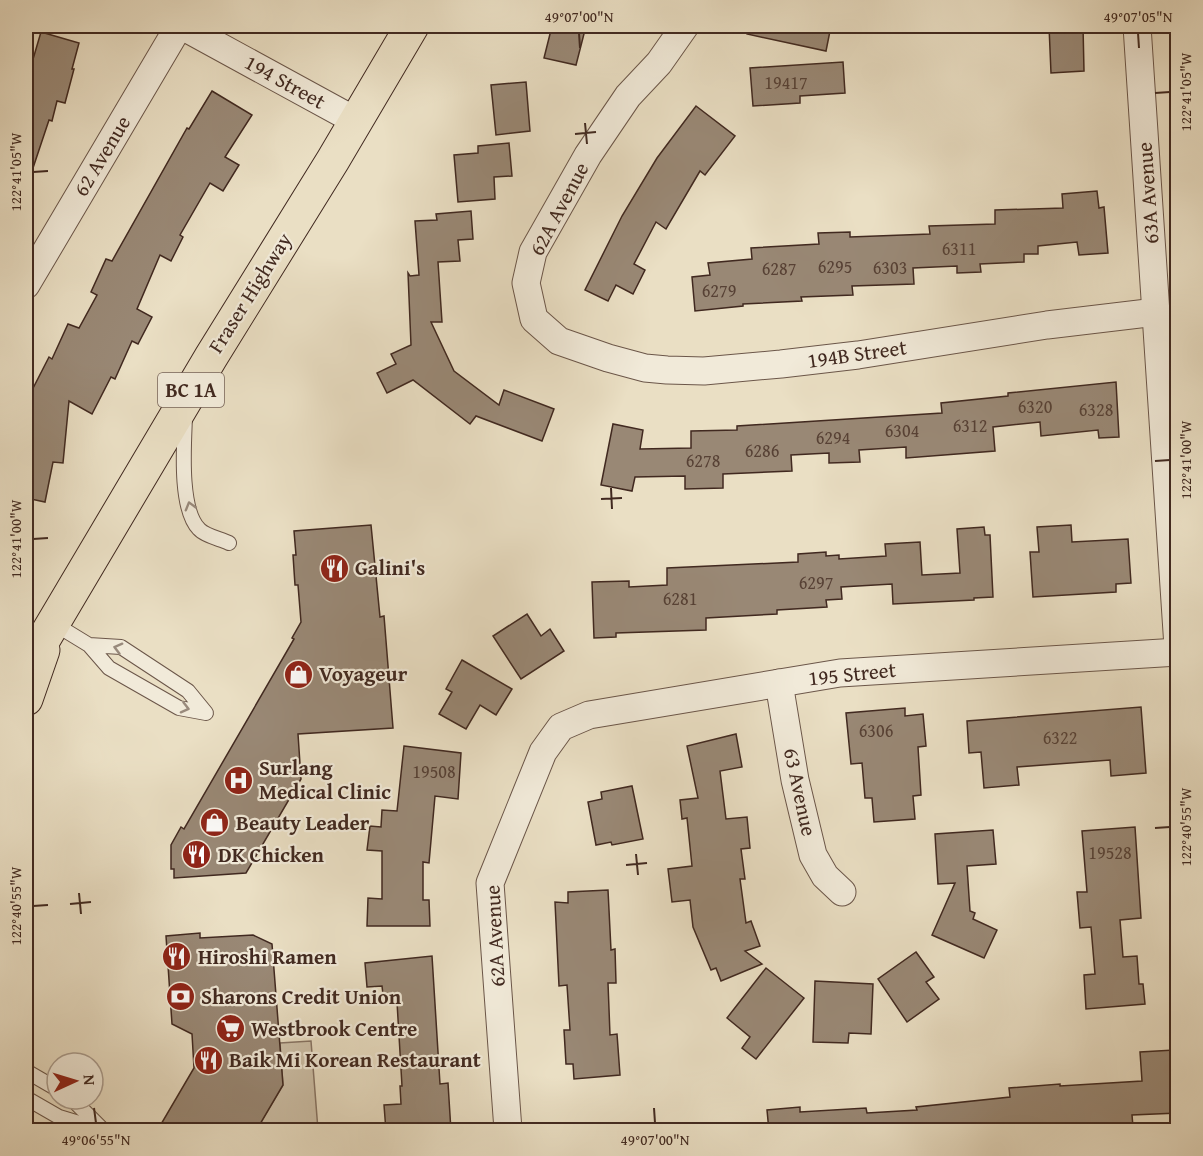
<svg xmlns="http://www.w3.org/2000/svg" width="1203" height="1156" font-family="'Gentium Book Plus',serif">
	<rect width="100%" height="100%" fill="#eadfc4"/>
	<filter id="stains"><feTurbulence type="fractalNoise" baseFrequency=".00333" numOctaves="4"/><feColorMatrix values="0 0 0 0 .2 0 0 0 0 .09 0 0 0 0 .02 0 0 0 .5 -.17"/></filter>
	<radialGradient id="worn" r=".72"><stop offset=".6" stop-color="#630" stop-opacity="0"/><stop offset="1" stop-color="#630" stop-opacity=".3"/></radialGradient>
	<g fill="#cdc0a8" stroke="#877464" stroke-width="1.5">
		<polygon points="1170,280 1177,280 1177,417"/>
		<polygon points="311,1041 318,1130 256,1130 283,1085 280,1043"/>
	</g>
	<g fill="#998875" stroke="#412920" stroke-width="1.5">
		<polygon points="552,26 586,26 576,65 544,58"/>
		<polygon points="748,26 831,26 826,51 747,34"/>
		<polygon points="1049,26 1083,26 1084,71 1051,73"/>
		<polygon points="41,32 79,43 72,69 74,69 65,103 57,101 52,121 49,120 29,180 26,180 26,83"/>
		<polygon points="843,62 845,93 800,96 800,103 753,106 750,68"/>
		<polygon points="526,82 530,131 496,135 491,85"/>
		<polygon points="212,91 252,115 225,157 239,165 223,191 210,183 180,235 183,237 171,261 160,255 137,309 152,317 138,344 132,341 115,379 111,377 92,414 69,401 63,463 53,462 45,502 26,498 26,402 49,357 52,359 68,324 79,328 97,295 91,292 106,259 112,261 187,128 189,129"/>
		<polygon points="696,106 735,136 705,175 700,171 666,229 656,222 634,264 645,270 633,294 616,285 608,301 585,290 622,216 657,158"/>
		<polygon points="509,143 512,176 494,177 495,199 458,202 454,155 478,153 478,146"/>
		<polygon points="1097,191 1099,208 1104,207 1108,253 1079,255 1077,242 1038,246 1038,254 1024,254 1024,262 980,264 981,272 957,273 957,266 913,268 914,284 852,286 853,295 801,297 802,301 743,304 743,306 695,311 692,277 710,275 708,263 752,259 751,248 819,244 818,233 850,232 850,237 930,234 929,226 995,224 995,210 1063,208 1062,194"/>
		<polygon points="471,211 473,239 458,240 460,261 438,262 442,322 431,322 454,371 499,405 504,390 554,409 542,441 476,416 470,424 413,380 387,393 377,373 396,364 391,354 411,345 408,273 410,276 419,275 415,221 437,220 436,214"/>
		<polygon points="1116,382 1119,437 1099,438 1098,430 1041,436 1040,422 993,427 995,451 906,458 906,447 859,450 860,462 829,463 829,453 791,455 792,471 723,474 723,488 685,489 685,476 635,477 632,491 601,485 613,424 643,430 640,449 691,448 691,431 737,430 737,426 942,413 941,403 1008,396 1008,393"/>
		<polygon points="371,525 380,617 384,616 393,728 298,734 301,779 246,873 174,878 174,869 171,869 171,845 181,827 184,829 294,639 292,638 301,622 298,585 295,585 293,555 296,555 294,531"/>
		<polygon points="1071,525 1072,542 1128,539 1131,583 1116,584 1116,592 1033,597 1030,552 1039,552 1037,527"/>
		<polygon points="984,527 985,535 990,535 993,597 974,598 974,600 893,604 892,584 841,587 842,599 826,600 827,607 777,610 777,614 706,618 706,630 616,633 616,637 594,638 592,582 629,581 629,587 667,585 667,568 798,562 798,554 826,552 826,556 839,555 839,559 886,556 885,544 920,542 922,575 960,573 957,529"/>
		<polygon points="527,614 541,636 550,629 564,651 521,679 493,636"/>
		<polygon points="462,660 512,689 496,715 480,705 466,729 439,714 452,692 446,689"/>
		<polygon points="1141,707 1146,773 1111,776 1110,760 1017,767 1019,785 984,788 981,752 969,753 967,721"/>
		<polygon points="905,708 905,716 923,714 926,746 918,747 921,795 913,796 915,819 874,822 872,798 865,798 862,763 851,764 846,713"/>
		<polygon points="736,734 742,767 720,771 726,819 747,817 750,848 741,849 745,879 740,879 746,923 751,921 760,946 745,951 762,964 721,981 716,968 711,970 693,927 690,900 672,902 668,869 692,866 687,818 682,819 680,800 698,798 687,746"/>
		<polygon points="404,746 461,753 458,799 435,796 429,863 423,862 423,900 429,900 430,926 367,926 368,898 382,899 382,851 367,850 370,826 381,827 382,810 397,811"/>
		<polygon points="632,786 643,839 612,845 611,842 596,845 588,802 602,799 601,792"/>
		<polygon points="1135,827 1141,918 1120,920 1123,957 1137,956 1139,984 1143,984 1145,1004 1086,1009 1084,975 1095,974 1091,927 1080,928 1077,892 1087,892 1082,831"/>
		<polygon points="993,830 996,864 967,866 970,911 975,913 973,919 997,930 984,958 932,935 955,883 938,884 935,834"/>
		<polygon points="608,890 611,950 615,949 616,983 608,983 610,1035 617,1034 620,1075 574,1079 573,1064 566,1064 564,1030 570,1030 567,985 559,986 555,902 568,903 568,892"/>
		<polygon points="200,933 200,938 253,935 272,944 283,1085 256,1131 157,1131 194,1068 192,1034 172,1024 166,936"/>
		<polygon points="916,952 934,977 926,982 939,999 907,1022 878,979"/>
		<polygon points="432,956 440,1084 448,1083 451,1131 386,1131 384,1105 401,1104 400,1086 402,1086 397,1002 384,1003 382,986 367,987 365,963"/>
		<polygon points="766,968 804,998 756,1059 742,1048 750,1037 727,1018"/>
		<polygon points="815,981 873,984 871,1034 849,1033 848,1043 813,1042"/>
		<polygon points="1174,1050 1178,1113 1132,1115 1133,1127 1117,1128 1117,1131 769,1131 767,1110 800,1107 800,1112 866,1108 867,1113 917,1110 916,1107 1010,1097 1009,1088 1060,1084 1060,1086 1142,1081 1140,1052"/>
	</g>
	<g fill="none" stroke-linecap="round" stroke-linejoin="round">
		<defs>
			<g id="service">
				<path d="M185,417C184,444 179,509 199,529C205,536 221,539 229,543"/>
				<polyline points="53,623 89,645 109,668 179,708 206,713 188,691 121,647 89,645"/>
				<polyline points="26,1071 57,1089"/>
				<polyline points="26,1098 59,1117 102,1130"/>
				<polyline points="72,1099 102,1129"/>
			</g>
			<g id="minor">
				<polyline points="182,26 356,121"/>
				<polyline points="685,26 659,63 628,96 588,155 533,252 526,283 534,319 559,341 608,358 645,368 667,370 704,371 781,364 858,355 1047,325 1156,312"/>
				<polyline points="1137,26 1178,647"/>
				<polyline points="26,285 179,26"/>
				<polyline points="779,683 795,780 813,855 825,876 842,892"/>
				<polyline points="508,1130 490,883 543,752 561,727 589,715 840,673 1178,652"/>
			</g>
			<g id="primary">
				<polyline points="26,669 211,357 333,160 412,26"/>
				<polyline points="26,699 43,650"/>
			</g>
		</defs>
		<use href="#service" stroke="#6b5649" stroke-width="16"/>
		<use href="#minor" stroke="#6b5649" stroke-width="29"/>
		<use href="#primary" stroke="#412920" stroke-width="35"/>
		<use href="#service" stroke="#f1ead9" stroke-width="14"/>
		<use href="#minor" stroke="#f1ead9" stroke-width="27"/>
		<use href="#primary" stroke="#eadfc4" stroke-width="33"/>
	</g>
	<defs><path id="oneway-chevron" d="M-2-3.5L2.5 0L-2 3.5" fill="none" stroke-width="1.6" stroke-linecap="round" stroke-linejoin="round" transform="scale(1.5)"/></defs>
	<g stroke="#998a7c">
		<use href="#oneway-chevron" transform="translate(190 506) rotate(-106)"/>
		<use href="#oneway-chevron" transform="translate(118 648) rotate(-165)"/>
		<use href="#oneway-chevron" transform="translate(185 708) rotate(14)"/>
	</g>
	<path fill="none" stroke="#412920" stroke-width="2" d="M579,33L580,48M1138,33L1139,48M1155,93L1170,92M585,123L587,144M575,134L596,132M33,172L48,171M1155,461L1170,460M611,488L612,509M601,499L622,498M33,539L48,538M1155,828L1170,827M636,854L638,875M626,865L647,863M79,893L81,914M70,904L91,902M33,906L48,905M94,1108L96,1123M654,1108L655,1123"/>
	<defs>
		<symbol id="restaurant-disc" viewBox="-11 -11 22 22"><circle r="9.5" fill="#8f2418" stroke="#f1ead9"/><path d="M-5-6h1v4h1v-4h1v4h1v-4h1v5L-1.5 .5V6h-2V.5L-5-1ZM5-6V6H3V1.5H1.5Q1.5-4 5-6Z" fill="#fff"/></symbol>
		<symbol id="shop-disc" viewBox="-11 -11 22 22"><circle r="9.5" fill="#8f2418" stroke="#f1ead9"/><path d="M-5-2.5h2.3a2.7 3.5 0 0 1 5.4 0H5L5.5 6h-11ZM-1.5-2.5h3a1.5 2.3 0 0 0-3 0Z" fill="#fff"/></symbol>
		<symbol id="hospital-disc" viewBox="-11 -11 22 22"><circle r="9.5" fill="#8f2418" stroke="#f1ead9"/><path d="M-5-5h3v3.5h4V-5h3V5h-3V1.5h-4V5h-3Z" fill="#fff"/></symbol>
		<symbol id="bank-disc" viewBox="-11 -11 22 22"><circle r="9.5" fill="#8f2418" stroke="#f1ead9"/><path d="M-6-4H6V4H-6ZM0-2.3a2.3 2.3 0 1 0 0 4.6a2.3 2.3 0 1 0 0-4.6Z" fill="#fff"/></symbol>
		<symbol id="supermarket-disc" viewBox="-11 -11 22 22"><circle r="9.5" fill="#8f2418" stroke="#f1ead9"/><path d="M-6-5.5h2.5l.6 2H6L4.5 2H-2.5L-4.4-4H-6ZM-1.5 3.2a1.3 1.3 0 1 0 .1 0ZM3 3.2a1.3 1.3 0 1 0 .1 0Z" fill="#fff"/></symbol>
	</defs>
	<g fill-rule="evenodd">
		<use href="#restaurant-disc" x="318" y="552" width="33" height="33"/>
		<use href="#shop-disc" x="282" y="658" width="33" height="33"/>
		<use href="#hospital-disc" x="222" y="764" width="33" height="33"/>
		<use href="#shop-disc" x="198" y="806" width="33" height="33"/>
		<use href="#restaurant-disc" x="180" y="838" width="33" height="33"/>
		<use href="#restaurant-disc" x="160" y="940" width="33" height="33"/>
		<use href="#bank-disc" x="164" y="980" width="33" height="33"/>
		<use href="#supermarket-disc" x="214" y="1012" width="33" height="33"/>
		<use href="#restaurant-disc" x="192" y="1044" width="33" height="33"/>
	</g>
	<g text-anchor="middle" stroke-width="4.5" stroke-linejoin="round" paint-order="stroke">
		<g font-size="18" fill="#574135">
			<text x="786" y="89">19417</text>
			<text x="959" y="255">6311</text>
			<text x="835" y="273">6295</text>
			<text x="890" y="274">6303</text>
			<text x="779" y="275">6287</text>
			<text x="719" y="297">6279</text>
			<text x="1035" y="413">6320</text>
			<text x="1096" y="416">6328</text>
			<text x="970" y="432">6312</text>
			<text x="902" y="437">6304</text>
			<text x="833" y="444">6294</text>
			<text x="762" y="457">6286</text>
			<text x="703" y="467">6278</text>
			<text x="816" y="589">6297</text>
			<text x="680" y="605">6281</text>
			<text x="876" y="737">6306</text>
			<text x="1060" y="744">6322</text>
			<text x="434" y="778">19508</text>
			<text x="1110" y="859">19528</text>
		</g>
		<rect fill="#f1ead9" stroke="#766358" stroke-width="1.5" x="158" y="373" width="66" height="34" rx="4.5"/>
		<g font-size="20" font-weight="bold" fill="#412920">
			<text x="191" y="397">BC 1A</text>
		</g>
		<g font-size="21" fill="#412920" stroke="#f1ead9">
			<text transform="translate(285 82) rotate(29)" y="7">194 Street</text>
			<text transform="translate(102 156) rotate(-59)" y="7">62 Avenue</text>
			<text transform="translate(1148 193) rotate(-94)" y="7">63A Avenue</text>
			<text transform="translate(559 209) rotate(-62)" y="7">62A Avenue</text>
			<text transform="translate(250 293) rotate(-58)" y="7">Fraser Highway</text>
			<text transform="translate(857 354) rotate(-8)" y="7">194B Street</text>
			<text transform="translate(852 674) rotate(-6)" y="7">195 Street</text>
			<text transform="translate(800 792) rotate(78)" y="7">63 Avenue</text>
			<text transform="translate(495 936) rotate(-93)" y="7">62A Avenue</text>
		</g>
		<g font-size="21" font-weight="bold" fill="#412920" stroke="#f1ead9" text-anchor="start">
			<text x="355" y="575">Galini's</text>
			<text x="319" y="681">Voyageur</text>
			<text x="259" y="775">Surlang<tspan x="259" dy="24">Medical Clinic</tspan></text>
			<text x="236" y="830">Beauty Leader</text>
			<text x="218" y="862">DK Chicken</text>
			<text x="198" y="964">Hiroshi Ramen</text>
			<text x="201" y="1004">Sharons Credit Union</text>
			<text x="251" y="1036">Westbrook Centre</text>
			<text x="229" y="1067">Baik Mi Korean Restaurant</text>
		</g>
	</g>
	<rect width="1203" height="1156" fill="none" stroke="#eadfc4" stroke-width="66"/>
	<g transform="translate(75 1081) rotate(86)"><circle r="28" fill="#f1ead9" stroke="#ab9d8f" stroke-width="1.5"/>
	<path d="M0-4.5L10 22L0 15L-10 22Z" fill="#8f2418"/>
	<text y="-9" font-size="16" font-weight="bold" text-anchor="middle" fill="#412920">N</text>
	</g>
	<rect x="33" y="33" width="1137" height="1090" fill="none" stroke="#412920" stroke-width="2"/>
	<g font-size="15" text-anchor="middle" fill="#412920">
		<text x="579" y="22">49°07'00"N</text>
		<text x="1138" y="22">49°07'05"N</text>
		<text transform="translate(1186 92) rotate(-90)" y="5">122°41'05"W</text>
		<text transform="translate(16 172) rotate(-90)" y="5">122°41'05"W</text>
		<text transform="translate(1186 460) rotate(-90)" y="5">122°41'00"W</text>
		<text transform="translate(16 539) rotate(-90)" y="5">122°41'00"W</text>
		<text transform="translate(1186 827) rotate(-90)" y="5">122°40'55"W</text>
		<text transform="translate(16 906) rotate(-90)" y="5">122°40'55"W</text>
		<text x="96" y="1145">49°06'55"N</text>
		<text x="655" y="1145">49°07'00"N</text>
	</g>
	<rect width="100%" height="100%" filter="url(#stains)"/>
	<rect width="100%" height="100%" fill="url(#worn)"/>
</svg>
